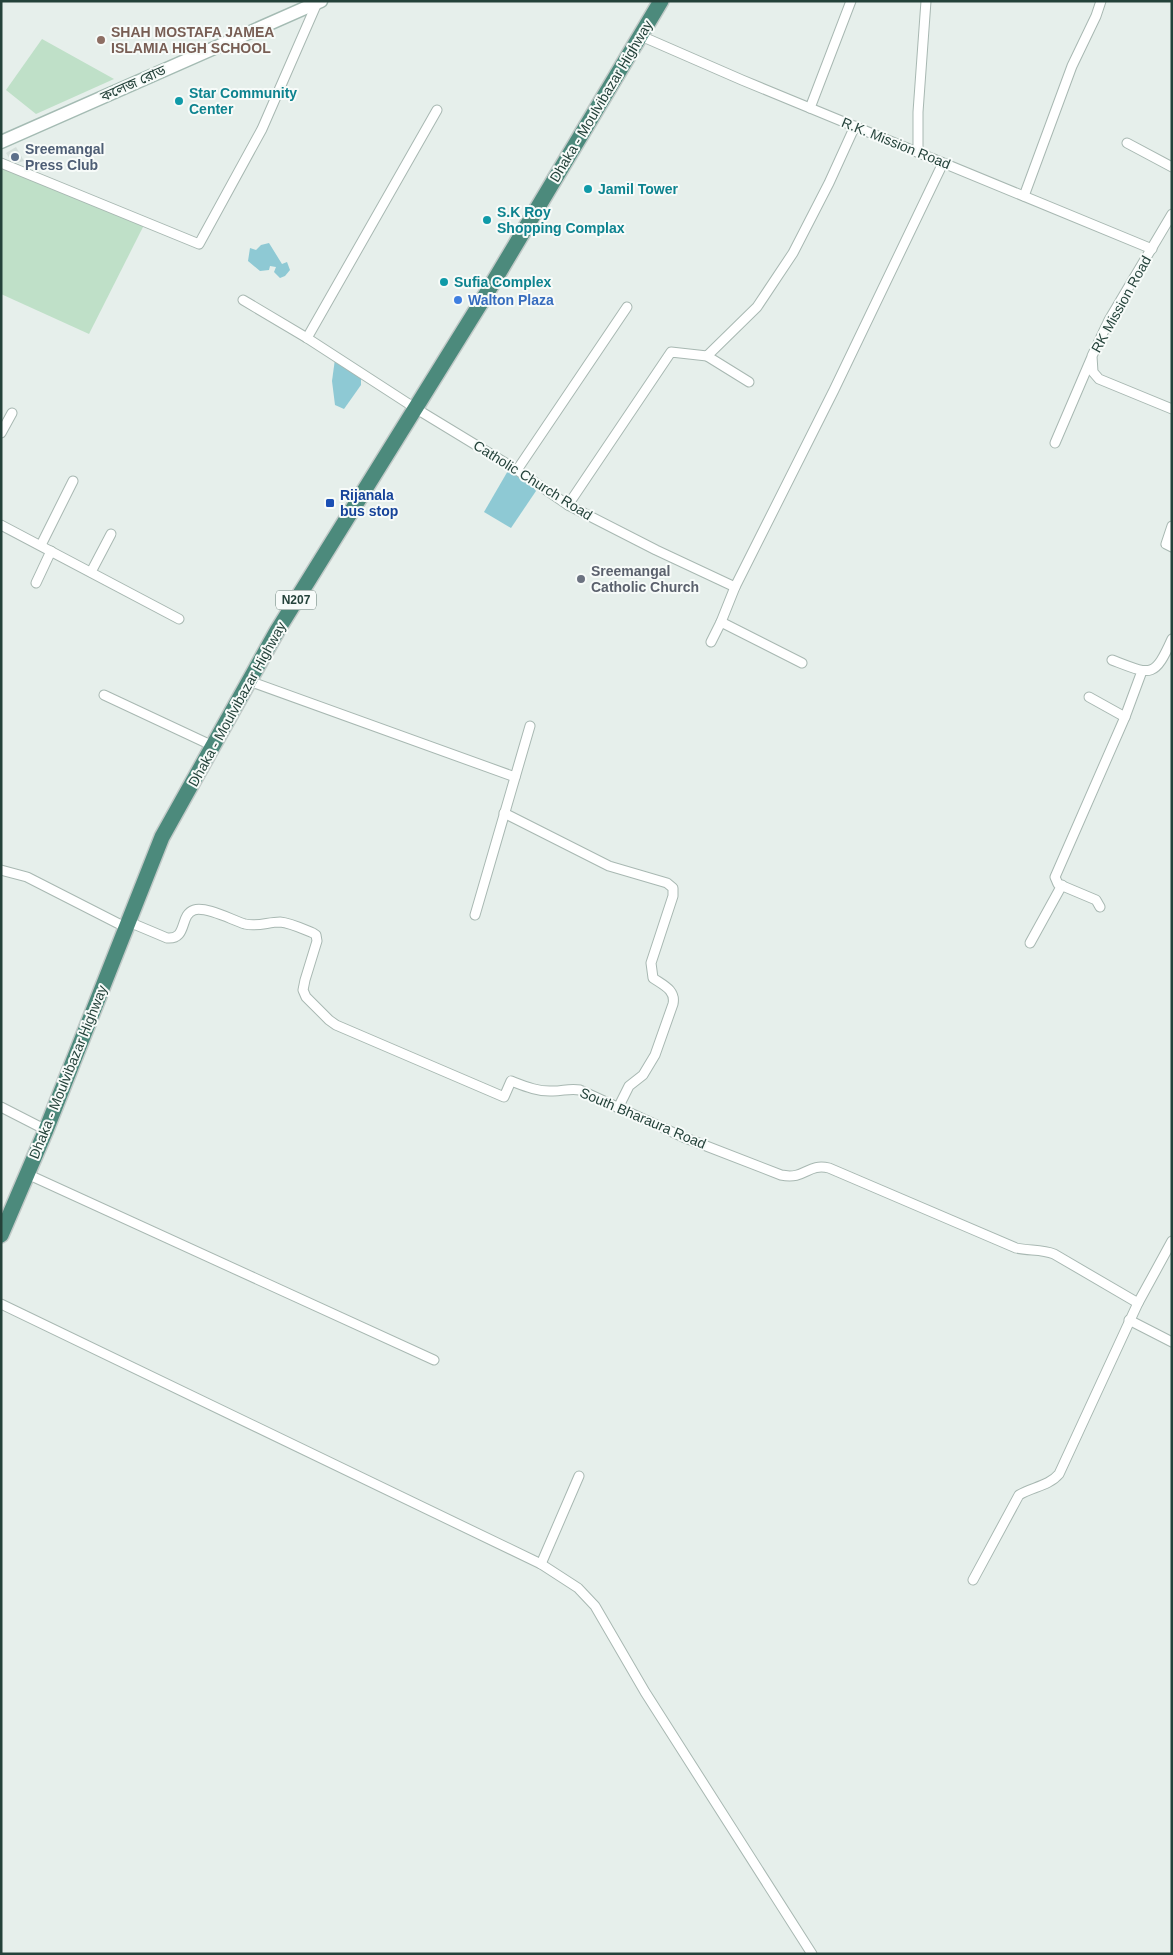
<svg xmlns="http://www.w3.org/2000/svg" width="1173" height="1955" font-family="Helvetica,'Noto Sans Bengali',sans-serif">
	<rect width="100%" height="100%" fill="#e6efeb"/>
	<polygon fill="#d4dfda" points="16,147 24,161 13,164 6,153"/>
	<g fill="#bfe0c8">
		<polygon points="42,39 114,79 36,114 6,90"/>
		<polygon points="1,163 144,225 89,334 1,294"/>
	</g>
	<g fill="#8ec9d4">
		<polygon points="269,243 282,264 287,262 290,270 285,276 280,278 274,272 276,267 270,266 269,270 260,271 248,261 250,248 256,250 261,245"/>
		<polygon points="335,359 361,376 361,385 344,409 335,405 332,381"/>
		<polygon points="509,469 530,482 536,491 511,528 484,512"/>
	</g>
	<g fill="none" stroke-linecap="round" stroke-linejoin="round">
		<defs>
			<g id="minor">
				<polyline points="641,36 742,80 1152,249"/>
				<polyline points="810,108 851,1"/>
				<polyline points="1127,143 1172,167"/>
				<polyline points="918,152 918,112 926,1"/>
				<polyline points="1,163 199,244 262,129 317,3"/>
				<polyline points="1024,196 1072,66 1096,16 1101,1"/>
				<polyline points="1172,214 1109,320 1092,356 1093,372 1099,379 1172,409"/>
				<polyline points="243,300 307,338 415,408 517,470 568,505 656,550 735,587"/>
				<polyline points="307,338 437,110"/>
				<polyline points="707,356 749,382"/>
				<polyline points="1,433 12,413"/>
				<polyline points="1055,443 1091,359"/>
				<polyline points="517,470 627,307"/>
				<polyline points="568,505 671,352 707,356 757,307 793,253 829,183 855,126"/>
				<polyline points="1,525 179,619"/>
				<polyline points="1172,526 1166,544 1172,547"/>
				<polyline points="41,545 73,481"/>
				<polyline points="91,572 111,534"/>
				<polyline points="36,583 51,551"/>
				<polyline points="721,622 802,663"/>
				<polyline points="711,642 721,622 735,587 834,390 943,163"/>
				<path d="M1112,660C1151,675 1154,679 1172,639"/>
				<polyline points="249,681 515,777"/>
				<polyline points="104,695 213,746"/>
				<polyline points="1089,697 1125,717"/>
				<path d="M504,813L609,866L667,883L673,888V896L651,963L653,978C663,985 676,990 673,1004L655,1055L643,1075L629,1086L618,1108"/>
				<polyline points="1,870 27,877 127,928"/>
				<polyline points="1100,907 1096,900 1058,884 1055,877 1125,717 1142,671"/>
				<polyline points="475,915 530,726"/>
				<path d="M129,922L167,938C188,940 179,915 194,910C206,906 232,920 245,924C258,927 268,922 280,922C291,923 303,929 313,933L316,935L317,941L305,980L303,990L306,997L329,1020L336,1025L504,1097L511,1081C524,1086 538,1092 553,1091C563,1091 570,1088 580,1090L683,1137L781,1175C806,1180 807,1163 829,1168L1016,1248C1029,1251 1042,1249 1054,1254L1138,1303"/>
				<polyline points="1030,943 1062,885"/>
				<polyline points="1,1107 46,1130"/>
				<polyline points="27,1174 434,1360"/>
				<polyline points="1,1304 541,1564 578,1588 595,1606 645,1692 812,1954"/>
				<polyline points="1129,1320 1172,1342"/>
				<polyline points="541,1564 579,1476"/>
				<path d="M973,1580L1019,1495C1032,1487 1049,1486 1059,1474L1138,1303L1172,1241"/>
			</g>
			<polyline id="secondary" points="1,142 321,1"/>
			<polyline id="trunk" points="1,1235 46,1130 162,837 277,631 482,301 661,1"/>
		</defs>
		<use href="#minor" stroke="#a8b8b2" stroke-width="11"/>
		<use href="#secondary" stroke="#a4bbb3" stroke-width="15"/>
		<use href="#trunk" stroke="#c2cac8" stroke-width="18"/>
		<use href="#minor" stroke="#fff" stroke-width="9"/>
		<use href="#secondary" stroke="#fff" stroke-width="12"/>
		<use href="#trunk" stroke="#4c8a7c" stroke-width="15"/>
	</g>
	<circle fill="#8d6e63" stroke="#f7fbf9" stroke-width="2" cx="101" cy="40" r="5"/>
	<g fill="#0f9aa8" stroke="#f7fbf9" stroke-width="2">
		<circle cx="179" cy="101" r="5"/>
		<circle cx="588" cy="189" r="5"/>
		<circle cx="487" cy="220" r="5"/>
		<circle cx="444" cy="282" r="5"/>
	</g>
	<circle fill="#5c6f8a" stroke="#f7fbf9" stroke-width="2" cx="15" cy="157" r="5"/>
	<circle fill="#3f7fe0" stroke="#f7fbf9" stroke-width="2" cx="458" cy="300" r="5"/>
	<rect fill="#1a4fb4" stroke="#f7fbf9" stroke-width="2" x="325" y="498" width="10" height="10" rx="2.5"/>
	<circle fill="#6b7280" stroke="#f7fbf9" stroke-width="2" cx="581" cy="579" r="5"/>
	<g text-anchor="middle" stroke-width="4" stroke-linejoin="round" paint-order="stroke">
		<rect fill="#f7fbf9" stroke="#637a73" stroke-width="1" x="276" y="590.5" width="40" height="19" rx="4"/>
		<g font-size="12" font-weight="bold" fill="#24423a">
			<text x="296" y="604">N207</text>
		</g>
		<g font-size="14" font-weight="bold" fill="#785e54" stroke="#f7fbf9" text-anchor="start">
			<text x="111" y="37">SHAH MOSTAFA JAMEA<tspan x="111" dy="16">ISLAMIA HIGH SCHOOL</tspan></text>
		</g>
		<g font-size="14" fill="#24423a" stroke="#f7fbf9">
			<text transform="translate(133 83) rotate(-24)" y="5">কলেজ রোড</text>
			<text transform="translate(601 101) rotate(-59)" y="5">Dhaka - Moulvibazar Highway</text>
			<text transform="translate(896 143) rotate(22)" y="5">R.K. Mission Road</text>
			<text transform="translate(1121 304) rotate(-61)" y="5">RK Mission Road</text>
			<text transform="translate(533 480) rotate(32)" y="5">Catholic Church Road</text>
			<text transform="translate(237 704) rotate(-61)" y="5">Dhaka - Moulvibazar Highway</text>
			<text transform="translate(68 1072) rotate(-68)" y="5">Dhaka - Moulvibazar Highway</text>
			<text transform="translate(643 1118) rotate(23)" y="5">South Bharaura Road</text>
		</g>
		<g font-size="14" font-weight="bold" fill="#0d838f" stroke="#f7fbf9" text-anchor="start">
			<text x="189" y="98">Star Community<tspan x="189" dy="16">Center</tspan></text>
			<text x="598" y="194">Jamil Tower</text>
			<text x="497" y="217">S.K Roy<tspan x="497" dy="16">Shopping Complax</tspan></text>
			<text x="454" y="287">Sufia Complex</text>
		</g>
		<g font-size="14" font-weight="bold" fill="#4e5e75" stroke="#f7fbf9" text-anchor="start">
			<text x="25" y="154">Sreemangal<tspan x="25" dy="16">Press Club</tspan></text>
		</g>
		<g font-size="14" font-weight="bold" fill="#366cbe" stroke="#f7fbf9" text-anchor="start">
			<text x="468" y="305">Walton Plaza</text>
		</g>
		<g font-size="14" font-weight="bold" fill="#164399" stroke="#f7fbf9" text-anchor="start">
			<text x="340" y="500">Rijanala<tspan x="340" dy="16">bus stop</tspan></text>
		</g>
		<g font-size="14" font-weight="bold" fill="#5b616d" stroke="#f7fbf9" text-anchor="start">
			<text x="591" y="576">Sreemangal<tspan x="591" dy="16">Catholic Church</tspan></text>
		</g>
	</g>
	<rect width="1173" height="1955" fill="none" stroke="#24423a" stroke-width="5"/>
</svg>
